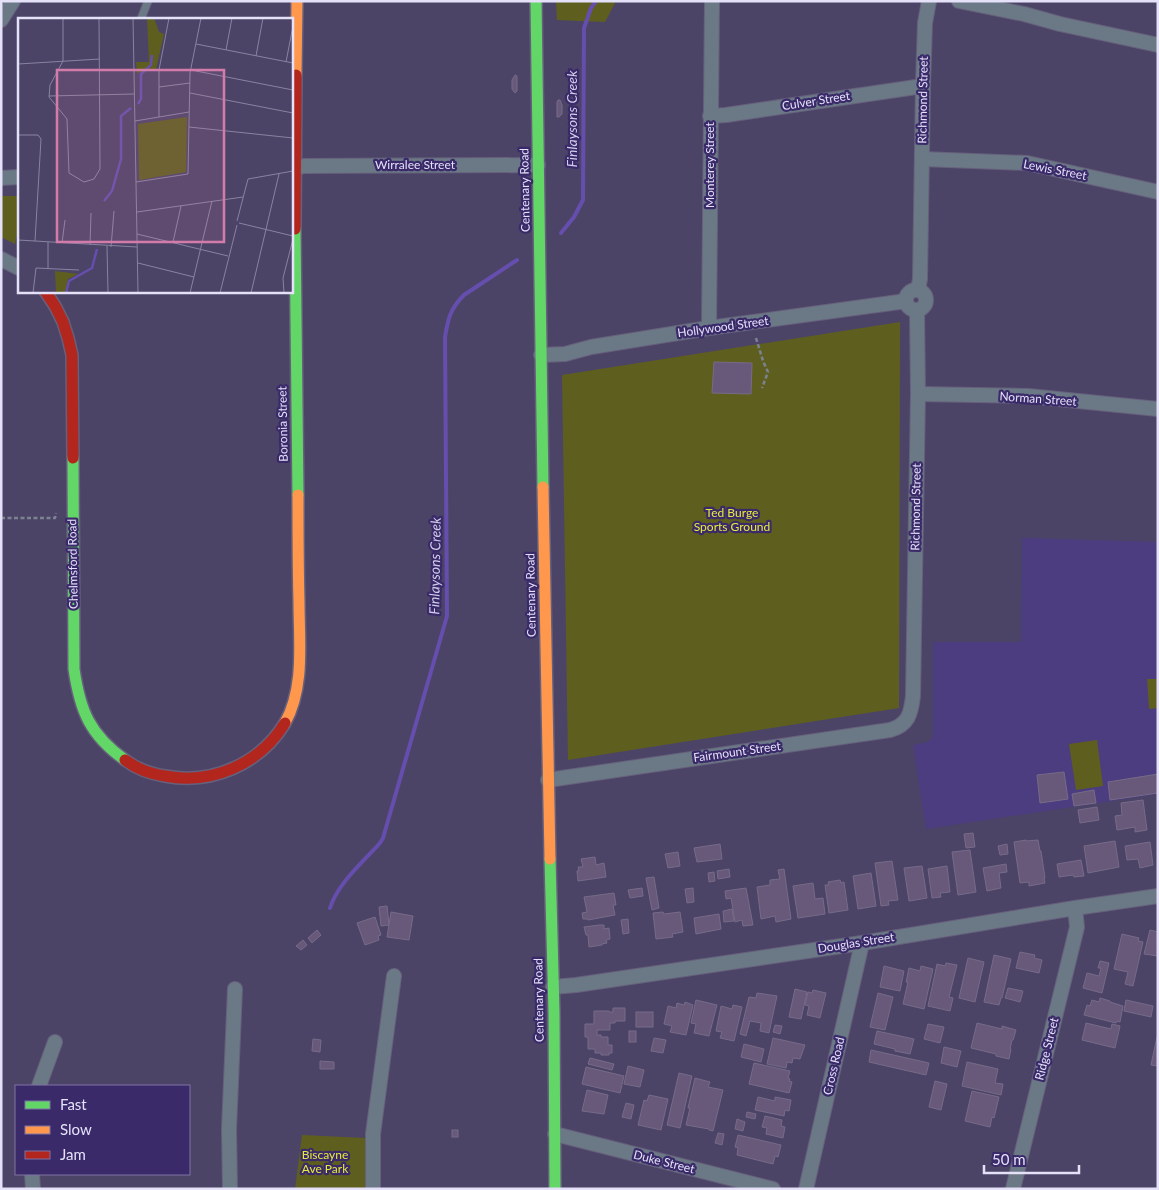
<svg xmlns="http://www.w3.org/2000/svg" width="1159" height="1190" font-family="Lato,sans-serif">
	<rect width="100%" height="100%" fill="#4c4467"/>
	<polygon fill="#4c3c80" points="1022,538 1158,542 1158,794 926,829 913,745 928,742 933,737 933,642 1021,642"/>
	<g fill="#5e5f1e">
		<polygon points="556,1 616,1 605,22 557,20"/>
		<polygon points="1,196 19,196 19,224 15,244 1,237"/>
		<polygon points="900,322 899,708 568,760 562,375"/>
		<polygon points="1147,679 1158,679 1158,708 1149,709"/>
		<polygon points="1097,740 1103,786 1076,790 1069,744"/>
		<polygon points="302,1135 365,1138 366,1189 295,1189"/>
	</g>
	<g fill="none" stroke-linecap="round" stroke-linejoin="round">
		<g stroke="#654ead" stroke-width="4">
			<polyline points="561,233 574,217 583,200 584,28 591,8 596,1"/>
			<path d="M330,908C338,883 363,862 380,843L383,838L447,616L445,337C448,319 450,309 464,295L517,260"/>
		</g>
	</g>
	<g fill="#68597b" stroke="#766b87">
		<polygon points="515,75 517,76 517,91 515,93 512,89 512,80"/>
		<polygon points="558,100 560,100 562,105 562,114 559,117 557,117 557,102"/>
		<polygon points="714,362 752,363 751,394 712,393"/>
		<polygon points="1064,772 1068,799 1040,803 1037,775"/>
		<polygon points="1158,774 1158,793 1110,800 1108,782"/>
		<polygon points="1094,790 1096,803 1074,806 1072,794"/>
		<polygon points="1143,800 1147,830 1135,832 1135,827 1117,830 1115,816 1122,815 1121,803"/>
		<polygon points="1097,807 1099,820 1080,823 1078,810"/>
		<polygon points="973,833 975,847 966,848 964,834"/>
		<polygon points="1026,840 1026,841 1038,840 1040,851 1041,851 1045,878 1044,878 1045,883 1029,886 1029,882 1020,883 1014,842"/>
		<polygon points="1115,841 1119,867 1088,873 1084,846"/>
		<polygon points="1150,842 1153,865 1140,868 1138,859 1127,860 1125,846"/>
		<polygon points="720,844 722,859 697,862 694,848"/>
		<polygon points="1007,844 1008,854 1000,855 998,846"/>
		<polygon points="970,850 976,892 958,895 952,852"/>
		<polygon points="678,852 680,866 668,868 665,854"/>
		<polygon points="595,857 596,865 604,863 606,877 578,881 577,871 579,870 578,867 583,867 581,859"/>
		<polygon points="1081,860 1084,876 1074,877 1073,875 1059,877 1057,864"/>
		<polygon points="892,861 898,900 888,901 889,905 881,906 875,863"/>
		<polygon points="1006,864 1007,872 999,873 1001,888 987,891 983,868"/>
		<polygon points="922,866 927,898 909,901 904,868"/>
		<polygon points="947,866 950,892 940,893 941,897 932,898 928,869"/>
		<polygon points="729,869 730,877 718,879 717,871"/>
		<polygon points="784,869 791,919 776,922 775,916 761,919 757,887 770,885 770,880 780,879 778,870"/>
		<polygon points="714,872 715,881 709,882 708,873"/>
		<polygon points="871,873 876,906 858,909 853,876"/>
		<polygon points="654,877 659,908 652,910 646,878"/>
		<polygon points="840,880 841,883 844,882 848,910 829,913 825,885 829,885 828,882"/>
		<polygon points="813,883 815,899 823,898 825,914 798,918 793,886"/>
		<polygon points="642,888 643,896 630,898 628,890"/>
		<polygon points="693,888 694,902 687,903 685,889"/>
		<polygon points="746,888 753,925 743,926 742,920 735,922 731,898 726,899 725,891"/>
		<polygon points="614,893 616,905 613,905 615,915 588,920 588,919 583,919 582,913 587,912 584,897"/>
		<polygon points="387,906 389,925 381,926 379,907"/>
		<polygon points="732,909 734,921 724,922 723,911"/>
		<polygon points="391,912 413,916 409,940 387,937"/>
		<polygon points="663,912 664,914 680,912 683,932 672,934 673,937 656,939 653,913"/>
		<polygon points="719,914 721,929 696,934 694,918"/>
		<polygon points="375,917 381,935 378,936 379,940 365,945 357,923"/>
		<polygon points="628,919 629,933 623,934 621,920"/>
		<polygon points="599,925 604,925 604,929 609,928 610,939 606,940 607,943 602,944 602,945 589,947 588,935 586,935 584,927"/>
		<polygon points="317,930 321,935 312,943 308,938"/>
		<polygon points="1150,930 1158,932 1157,939 1158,939 1158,956 1144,954"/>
		<polygon points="1122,934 1139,938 1138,941 1143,942 1133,986 1125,984 1128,972 1114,969"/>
		<polygon points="303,940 307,945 301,950 296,946"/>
		<polygon points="1020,952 1035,955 1034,958 1042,960 1039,973 1016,968"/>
		<polygon points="994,955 1011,959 1002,998 1001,998 999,1005 984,1002"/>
		<polygon points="968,958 984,962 975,1002 959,998"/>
		<polygon points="1100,961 1109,963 1102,993 1083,988 1087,973 1099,976 1101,968 1098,968"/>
		<polygon points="946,963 957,965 949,997 953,998 950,1011 928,1006 937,964 945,966"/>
		<polygon points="884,966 904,971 900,991 880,987"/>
		<polygon points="921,966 933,969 924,1009 903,1004 908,982 906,982 909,968 920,971"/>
		<polygon points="1008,988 1023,991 1020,1002 1005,998"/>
		<polygon points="795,989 807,992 801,1019 789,1017"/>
		<polygon points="813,990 826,993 820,1018 807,1015 809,1006 805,1005 808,992 812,993"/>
		<polygon points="757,993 777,996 769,1033 760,1031 761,1023 750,1021 746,1036 740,1034 749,997 756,998"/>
		<polygon points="878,993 893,997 885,1030 870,1027"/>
		<polygon points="1100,998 1110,1001 1110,1002 1123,1006 1120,1022 1117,1021 1116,1023 1084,1015 1087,1005 1090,1006 1092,1000 1099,1002"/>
		<polygon points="696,1000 717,1005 709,1036 694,1033 696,1024 691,1023"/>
		<polygon points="1126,1000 1153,1006 1151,1017 1124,1011"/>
		<polygon points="685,1002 693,1005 686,1035 670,1032 672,1026 664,1024 668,1006 676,1008 677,1003 684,1005"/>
		<polygon points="733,1005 742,1007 734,1041 720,1038 722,1032 716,1031 721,1006 732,1009"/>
		<polygon points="613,1008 625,1008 625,1021 615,1021 615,1023 610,1023 610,1030 597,1030 597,1035 601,1035 601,1037 608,1037 608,1045 612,1045 612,1053 609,1053 609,1055 601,1055 601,1053 595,1053 595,1049 588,1049 588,1037 585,1037 585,1024 594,1024 594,1011 609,1011 609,1012 613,1012"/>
		<rect x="636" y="1012" width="17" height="15"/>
		<polygon points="977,1023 1002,1029 1002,1026 1016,1030 1013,1040 1012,1040 1010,1049 1011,1049 1009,1059 996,1056 996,1054 971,1048"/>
		<polygon points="1086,1023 1111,1029 1112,1024 1120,1026 1115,1048 1082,1040"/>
		<polygon points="928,1024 944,1027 940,1043 924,1039"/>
		<polygon points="775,1025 782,1026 780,1034 773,1032"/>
		<rect x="629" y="1031" width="7" height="11"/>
		<polygon points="877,1031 914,1039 910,1054 895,1051 895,1049 874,1044"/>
		<polygon points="1157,1037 1158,1037 1158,1066 1151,1065"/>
		<polygon points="654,1038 666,1040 663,1053 651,1051"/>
		<polygon points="773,1038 805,1045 800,1059 793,1058 792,1063 787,1062 786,1068 767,1064"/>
		<polygon points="313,1039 321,1040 320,1052 312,1051"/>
		<polygon points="744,1044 764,1049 761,1062 741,1057"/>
		<polygon points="944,1047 961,1051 957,1067 941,1063"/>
		<polygon points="871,1050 929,1063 926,1075 869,1062"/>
		<polygon points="590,1058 614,1064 612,1070 588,1064"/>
		<polygon points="320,1061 334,1062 334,1069 320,1069"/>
		<polygon points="967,1062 998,1069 995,1083 1003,1084 1001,1095 962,1086"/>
		<polygon points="754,1063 790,1071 788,1078 790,1079 789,1081 792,1082 789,1093 749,1084"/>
		<polygon points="628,1066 644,1070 640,1087 624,1084"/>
		<polygon points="586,1067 624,1076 620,1093 582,1084"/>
		<polygon points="679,1073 692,1076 680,1128 667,1125"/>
		<polygon points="695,1078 710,1082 708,1087 723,1090 713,1131 709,1130 709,1129 686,1125 690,1108 688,1108"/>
		<polygon points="935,1081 947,1084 941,1110 929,1107"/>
		<polygon points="587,1090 608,1095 604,1114 582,1111"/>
		<polygon points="972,1091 999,1097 994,1118 992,1117 990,1127 965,1121"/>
		<polygon points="649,1095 668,1099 661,1130 638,1125 644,1100 647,1101"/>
		<polygon points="758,1097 775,1101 775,1097 791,1100 789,1111 785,1110 784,1116 755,1110"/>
		<polygon points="626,1103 634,1105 631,1119 622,1117"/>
		<polygon points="747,1112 756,1114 755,1119 746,1117"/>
		<polygon points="765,1116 782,1120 781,1126 785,1127 783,1138 766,1134 767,1128 762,1127"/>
		<polygon points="737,1119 745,1122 743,1131 735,1129"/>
		<rect x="452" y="1130" width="6" height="7"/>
		<polygon points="718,1133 724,1134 722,1145 715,1143"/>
		<polygon points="738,1135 781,1145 778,1157 775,1156 773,1164 737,1155 738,1148 735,1147"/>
	</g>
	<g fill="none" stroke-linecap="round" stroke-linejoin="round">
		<defs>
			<polyline id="lane" points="141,19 148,1"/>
			<g id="street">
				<polyline points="959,1 1024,14 1060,24 1158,45"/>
				<polyline points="1,20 13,1"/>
				<polyline points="710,116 726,115 923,86"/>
				<polyline points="922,159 1027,163 1158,192"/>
				<polyline points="291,169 304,166 538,165"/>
				<polyline points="1,178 19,177"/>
				<polyline points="1,259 19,268"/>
				<circle cx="916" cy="300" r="10"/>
				<polyline points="918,290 920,279 923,86 925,23 929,1"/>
				<polyline points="709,328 712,1"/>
				<polyline points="541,355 565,354 591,347 709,328 899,302 906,300"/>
				<polyline points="918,394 1028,396 1158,409"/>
				<path d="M548,780L890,730C908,725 911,714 913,696L918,394L917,310"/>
				<polyline points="553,987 576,985 862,943 1075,908 1158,896"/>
				<polyline points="39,1086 55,1042"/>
				<polyline points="555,1134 773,1189"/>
				<polyline points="32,1174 33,1189"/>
				<polyline points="230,1189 229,1129 235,989"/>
				<polyline points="373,1189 373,1134 394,976"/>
				<polyline points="806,1189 862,943"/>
				<polyline points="1013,1189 1077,927 1075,908"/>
			</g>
			<g id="fast">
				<polyline points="536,1 543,487"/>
				<polyline points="295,229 298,495"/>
				<path d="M73,458L74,669C80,711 90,735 125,760"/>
				<polyline points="550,859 554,1012 555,1189"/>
			</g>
			<g id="slow">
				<polyline points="296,75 297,1"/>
				<polyline points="543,487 550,859"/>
				<path d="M285,723C305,687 299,642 299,602C298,566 298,530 298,495"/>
			</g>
			<g id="jam">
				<polyline points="295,229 296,75"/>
				<polyline points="45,291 55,306 63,322 68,338 72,355 73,458"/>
				<path d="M125,760C137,769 151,774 165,776C212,785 260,764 285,723"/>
			</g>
		</defs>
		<use href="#lane" stroke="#66607c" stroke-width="9"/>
		<use href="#street" stroke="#66607c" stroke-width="16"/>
		<use href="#fast" stroke="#66607c" stroke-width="14"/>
		<use href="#slow" stroke="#66607c" stroke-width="14"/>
		<use href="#jam" stroke="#66607c" stroke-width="14"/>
		<g stroke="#7b8292" stroke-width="2.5" stroke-dasharray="4 2.5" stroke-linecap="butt">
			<polyline points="756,338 763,361 768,372 762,388"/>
			<polyline points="1,518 55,518 56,513"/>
		</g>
		<use href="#lane" stroke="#6b7986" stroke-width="7"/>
		<use href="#street" stroke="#6b7986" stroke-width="14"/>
		<use href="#fast" stroke="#63d668" stroke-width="11"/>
		<use href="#slow" stroke="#ff974d" stroke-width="11"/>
		<use href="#jam" stroke="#b3261e" stroke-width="11"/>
	</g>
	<g text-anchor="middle" stroke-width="4.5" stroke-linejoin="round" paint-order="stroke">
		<g font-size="12" fill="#e4e1f9" stroke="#3a2a6a">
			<text transform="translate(923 100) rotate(-89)" y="4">Richmond Street</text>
			<text transform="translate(816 101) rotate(-9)" y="4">Culver Street</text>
			<text x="415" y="169">Wirralee Street</text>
			<text transform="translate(710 165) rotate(-90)" y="4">Monterey Street</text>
			<text transform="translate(1055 170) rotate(11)" y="4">Lewis Street</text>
			<text transform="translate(525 190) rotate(-91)" y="4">Centenary Road</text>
			<text transform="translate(723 327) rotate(-8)" y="4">Hollywood Street</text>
			<text transform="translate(1038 399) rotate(4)" y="4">Norman Street</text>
			<text transform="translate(283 424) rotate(-91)" y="4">Boronia Street</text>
			<text transform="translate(916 507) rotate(-89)" y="4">Richmond Street</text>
			<text transform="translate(73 564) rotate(-91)" y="4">Chelmsford Road</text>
			<text transform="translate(531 595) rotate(-91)" y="4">Centenary Road</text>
			<text transform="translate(737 752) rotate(-8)" y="4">Fairmount Street</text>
			<text transform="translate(856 943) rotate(-9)" y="4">Douglas Street</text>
			<text transform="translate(539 1000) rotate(-91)" y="4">Centenary Road</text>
			<text transform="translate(1047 1049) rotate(-76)" y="4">Ridge Street</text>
			<text transform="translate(834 1066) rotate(-77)" y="4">Cross Road</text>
			<text transform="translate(664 1162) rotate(14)" y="4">Duke Street</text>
		</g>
		<g font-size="12" fill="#e7eb3b" stroke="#3a2a6a">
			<text x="732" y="517">Ted Burge<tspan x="732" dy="14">Sports Ground</tspan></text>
			<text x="325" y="1159">Biscayne<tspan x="325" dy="14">Ave Park</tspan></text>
		</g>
		<g font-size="14" font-style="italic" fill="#d2cee9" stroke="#3a2a6a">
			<text transform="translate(572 119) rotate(-90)" y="5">Finlaysons Creek</text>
			<text transform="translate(435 566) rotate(-89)" y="5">Finlaysons Creek</text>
		</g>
	</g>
	<g transform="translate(18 18)">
		<rect width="275" height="275" fill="#4c4467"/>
		<path d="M129,0H136L141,14L146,16L138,51L119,55L118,44H131ZM169,99L168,154L121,162L120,106ZM37,253L60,256L50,261L47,275H38Z" fill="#5e5f1e"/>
		<path fill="none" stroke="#654ead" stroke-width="2.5" d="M120,86L123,81V56L133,47L134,37M86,183L94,173L103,141V98L113,90M48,275L51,263L74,250L79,231"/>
		<path fill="none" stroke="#8983a1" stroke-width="1" d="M45,0V43L32,67L31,79L49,101L51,155L66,164L76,161L82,151L81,0M115,0L120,275M178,26L275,45M208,32L214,0M238,38L245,0M268,44L275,8M0,46L82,41M173,52L275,72M141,69L172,65M172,75L275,95M31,78L116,76M141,99V52L151,0M117,103L171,94M171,109L275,120M0,117H20L23,121L17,223M118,164L170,156L172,55L183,0M119,194L225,179M219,203L230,161L275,153M221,205L275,218M119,216L210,238M0,222L119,229M30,224V250M155,224L163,188M44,225L47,202M72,227L73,195M89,228L90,275M93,229L96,193M120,245L176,259M15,275L18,250L61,252M172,275L194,183M202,275L219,207M233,275L261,156M266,275L265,260L275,221"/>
		<path fill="#d37caa" fill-opacity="0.15" stroke="#d37caa" stroke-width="2.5" d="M39,52H206V224H39Z"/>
		<rect width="275" height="275" fill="none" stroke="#e4e1f9" stroke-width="2.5"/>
	</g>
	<rect width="1159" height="1190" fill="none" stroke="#e4e1f9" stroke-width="5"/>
	<rect x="15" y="1085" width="175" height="90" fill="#3a2a6a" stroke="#7e73a3"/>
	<rect x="25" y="1101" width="25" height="8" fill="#63d668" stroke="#7e73a3"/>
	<text x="60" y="1110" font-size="15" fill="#e4e1f9">Fast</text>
	<rect x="25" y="1126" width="25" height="8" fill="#ff974d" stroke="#7e73a3"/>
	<text x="60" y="1135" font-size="15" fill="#e4e1f9">Slow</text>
	<rect x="25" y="1151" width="25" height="8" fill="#b3261e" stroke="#7e73a3"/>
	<text x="60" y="1160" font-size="15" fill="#e4e1f9">Jam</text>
	<path d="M984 1165v8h95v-8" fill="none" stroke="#e4e1f9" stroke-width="2.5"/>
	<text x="992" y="1165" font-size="15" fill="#e4e1f9" stroke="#3a2a6a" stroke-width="4" paint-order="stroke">50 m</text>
</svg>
